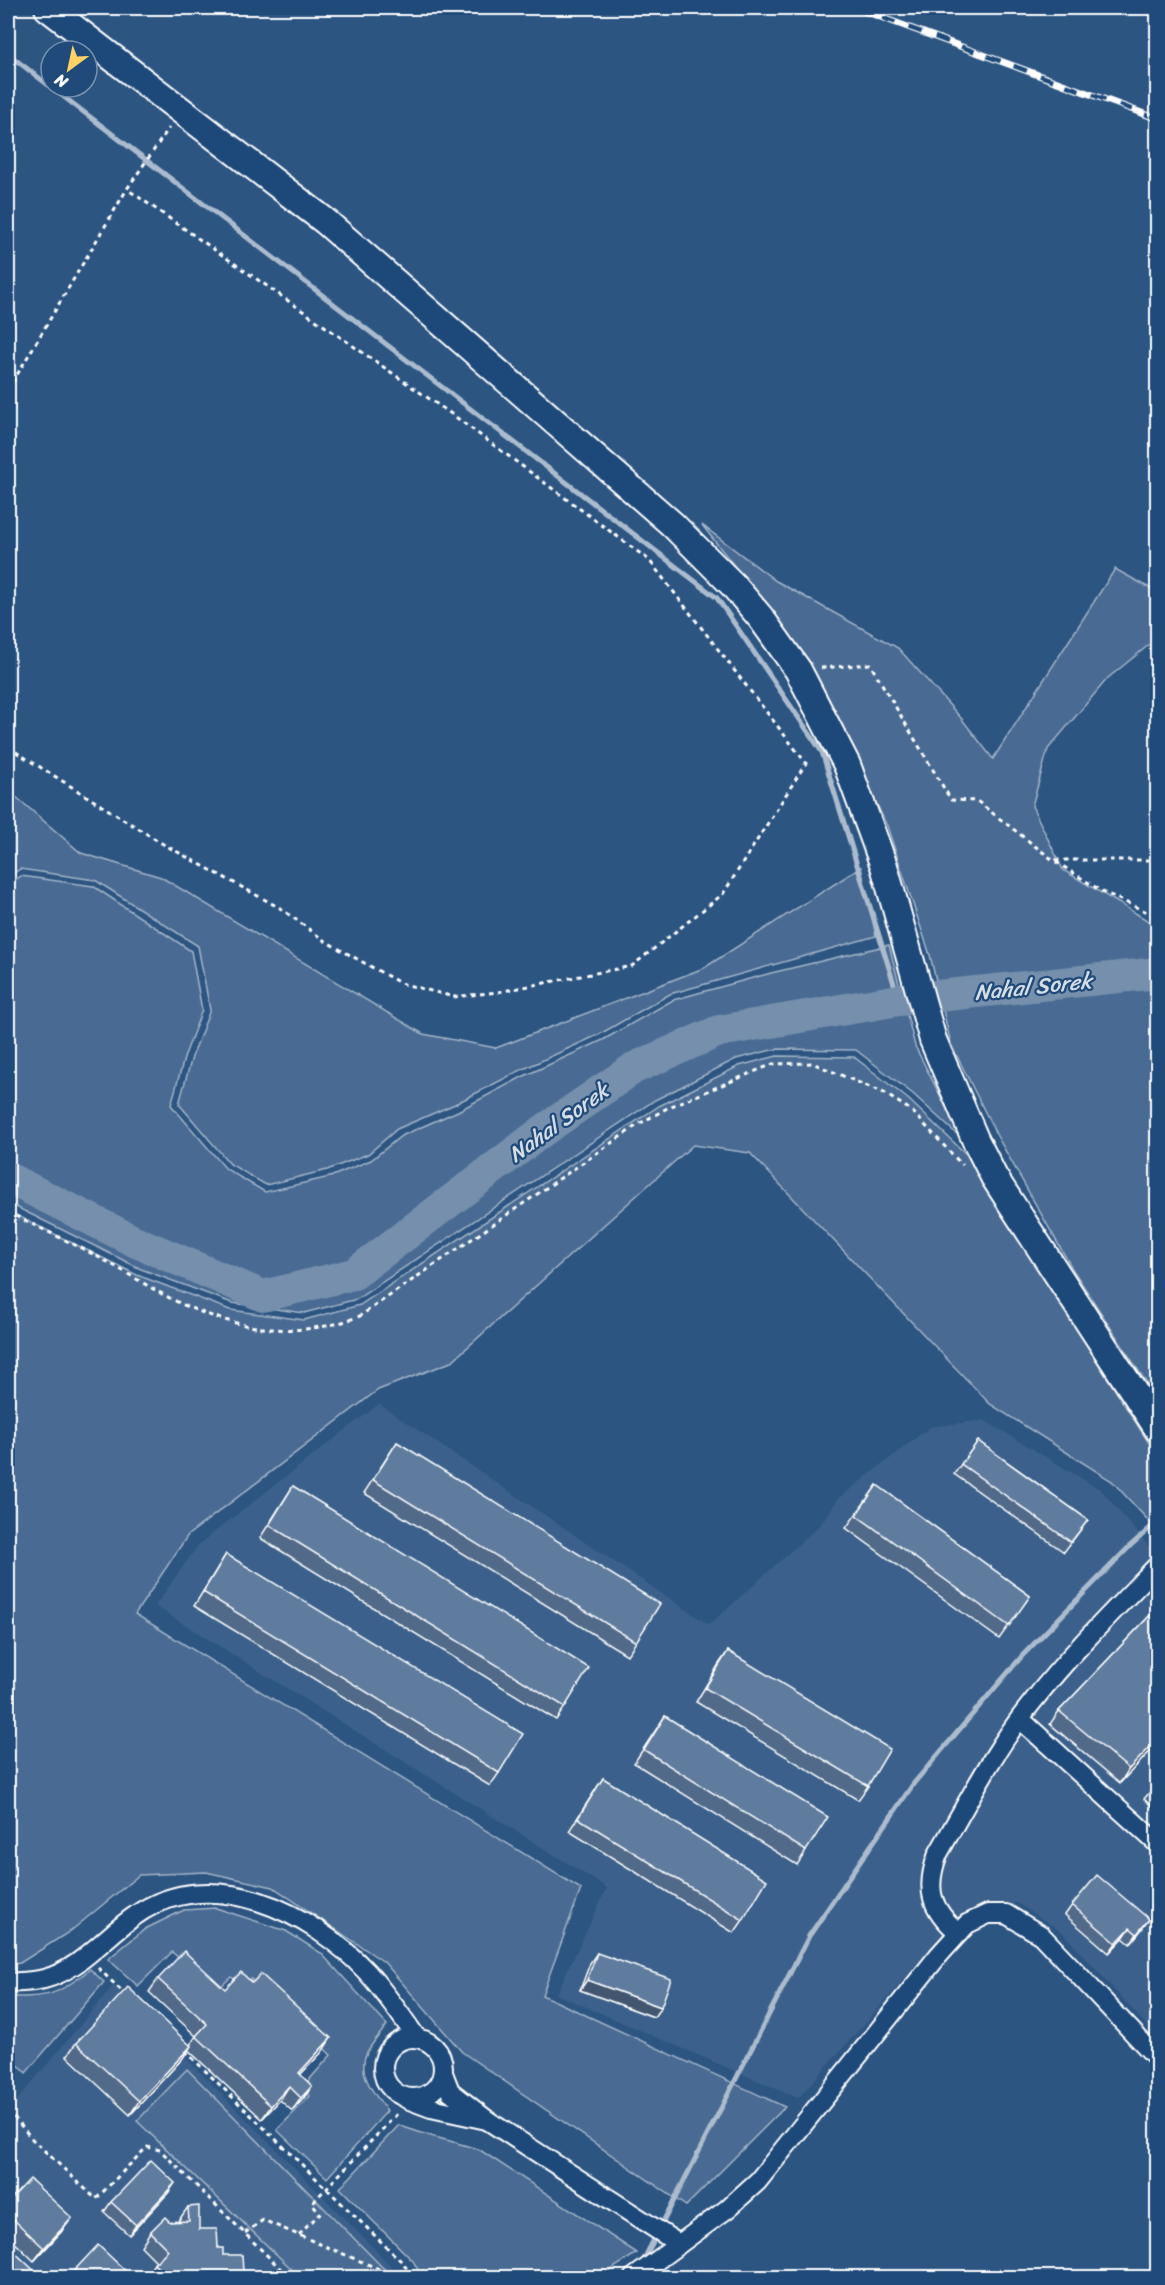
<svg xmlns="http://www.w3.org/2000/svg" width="1165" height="2285" font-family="Sriracha,sans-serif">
	<rect width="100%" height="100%" fill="#2c5582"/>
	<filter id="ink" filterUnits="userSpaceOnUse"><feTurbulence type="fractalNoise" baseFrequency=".0167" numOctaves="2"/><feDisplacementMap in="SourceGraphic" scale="12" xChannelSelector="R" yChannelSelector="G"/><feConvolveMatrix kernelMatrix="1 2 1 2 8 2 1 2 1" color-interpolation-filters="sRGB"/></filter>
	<g filter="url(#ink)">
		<g fill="#3b618b">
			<polygon points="379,1404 709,1625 820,1525 839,1498 930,1427 984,1420 1101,1490 1157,1556 1157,2037 1062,1932 1017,1903 990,1904 965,1912 798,2098 556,1994 607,1888 155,1606 199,1544"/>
			<polygon points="114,1985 402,2277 8,2278 8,2111"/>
		</g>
		<g fill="#486b92" stroke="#a4b5c8" stroke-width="1.5">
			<polygon points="702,525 776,581 898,648 961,718 993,759 1115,569 1157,592 1157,647 1150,644 1108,678 1048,749 1032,806 1063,870 1157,926 1157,1399 1073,1270 997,1136 951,1044 930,955 887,826 833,711 789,635"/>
			<polygon points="8,790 81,853 161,877 423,1034 496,1048 704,968 861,867 876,936 670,994 600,1034 519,1071 455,1104 397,1129 368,1154 327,1170 266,1185 230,1164 179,1104 192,1057 210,1010 198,946 95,880 20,869 8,877"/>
			<polygon points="21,876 93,886 191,951 202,1010 185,1055 171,1105 226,1169 265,1192 330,1177 371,1160 401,1136 458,1111 522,1077 603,1040 673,1000 771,973 889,945 915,1046 962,1139 913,1094 856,1050 776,1049 736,1059 655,1100 357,1299 304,1313 232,1303 141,1269 8,1203 8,885"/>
			<polygon points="777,1056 854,1057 908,1099 967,1155 1157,1456 1157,1530 1112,1481 990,1404 750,1153 693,1145 451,1362 378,1390 188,1535 135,1614 581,1889 542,1995 785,2107 686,2206 462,2052 384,1962 273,1887 206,1872 139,1875 72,1930 20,1963 8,1965 8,1211 137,1275 230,1310 304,1320 360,1305 659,1106 739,1066"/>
			<path d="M216,1908L286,1931L321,1953L387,2025C381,2033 373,2042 367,2052C356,2073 375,2095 387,2111L327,2178L277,2130L310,2096L302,2088L331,2055L251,1979L243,1985L231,1977L216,1991L172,1952L138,1986L108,1959L145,1929L184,1910Z"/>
			<path d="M90,1969L104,1982L26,2073L8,2054V1997C49,1997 57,1996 90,1969Z"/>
			<polygon points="187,2069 392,2277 300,2277 137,2121"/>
			<path d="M399,2125C425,2136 453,2141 480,2150L637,2253L615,2267L604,2277H422L413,2261L340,2188Z"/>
		</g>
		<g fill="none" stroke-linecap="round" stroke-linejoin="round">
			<g stroke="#acbcce" stroke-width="5">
				<polyline points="8,54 717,598 822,752 899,1000"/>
				<polyline points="642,2263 809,1936 914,1783 1022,1656 1130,1546 1158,1521"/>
			</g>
			<polyline stroke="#748fad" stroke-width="32" points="8,1178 134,1241 263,1296 354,1274 544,1130 634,1068 719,1031 899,1000 1158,973"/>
			<defs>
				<g id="minor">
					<polyline points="1020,1719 1158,1844"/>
					<path d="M959,1933C930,1909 925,1888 938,1854C967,1804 994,1750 1030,1705C1069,1655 1114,1610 1158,1565"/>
					<path d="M8,1983C19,1982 32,1982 44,1979C80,1970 106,1935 136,1915C212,1863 311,1912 367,1972C385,1992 401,2015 416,2037"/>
					<circle cx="413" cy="2068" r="30"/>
					<polyline points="407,2099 431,2108 487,2120 450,2091 443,2073"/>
					<polyline points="487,2120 679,2244"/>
					<polyline points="633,2278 727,2209 758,2181 938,1956 967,1924 988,1914 1006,1914 1041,1935 1158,2059"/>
				</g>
				<polyline id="secondary" points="48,8 325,221 672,524 733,585 761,618 798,670 847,765 884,866 933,1040 975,1139 994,1177 1158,1429"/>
			</defs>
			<use href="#minor" stroke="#fff" stroke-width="22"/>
			<use href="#secondary" stroke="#fff" stroke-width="30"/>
			<g stroke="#fff" stroke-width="3" stroke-dasharray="4.5 4.5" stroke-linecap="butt">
				<polyline points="8,390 127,189 169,128"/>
				<polyline points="821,668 870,664 951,800 977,801 1053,860 1103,892 1158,917"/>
				<polyline points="8,747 163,844 280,908 325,941 400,983 454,997 498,992 632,966 723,894 806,763 649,560 457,418 127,189"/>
				<polyline points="1055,860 1158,860"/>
				<path d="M8,1212C39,1228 71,1242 102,1259C130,1274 157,1293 186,1306C245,1331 300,1339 360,1316L639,1124L669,1107L773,1064L812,1063L884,1093L912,1111L962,1165"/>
				<polyline points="98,1968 126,1995"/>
				<polyline points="185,2051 401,2261 414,2278"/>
				<polyline points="8,2110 33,2140 96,2199 147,2147 160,2150 290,2278"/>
				<polyline points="245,2233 263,2220 400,2278"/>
				<polyline points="299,2235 320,2213 312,2203 397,2114"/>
			</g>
			<use href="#minor" stroke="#1f4a7a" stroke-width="18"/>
			<use href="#secondary" stroke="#1f4a7a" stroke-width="26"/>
			<defs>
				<polyline id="rail" points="856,8 1158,119"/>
			</defs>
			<use href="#rail" stroke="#fff" stroke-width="7"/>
			<use href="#rail" stroke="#1f4a7a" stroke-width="4.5" stroke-dasharray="14" stroke-linecap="butt"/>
		</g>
		<g fill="#516b89" stroke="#fff" stroke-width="1.5">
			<polygon points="978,1441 1088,1520 1064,1552 954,1474"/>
			<polygon points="397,1442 636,1642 627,1655 364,1493"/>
			<polygon points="877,1485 1030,1596 999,1639 846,1528"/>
			<polygon points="293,1486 565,1707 556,1720 260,1538"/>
			<polygon points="226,1554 499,1773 490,1786 194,1606"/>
			<polygon points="1158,1607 1158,1743 1120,1783 1050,1724 1059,1711"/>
			<polygon points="728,1651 868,1786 858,1800 696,1702 719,1664"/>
			<polygon points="665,1716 806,1851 797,1865 634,1763"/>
			<polygon points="603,1778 743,1920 734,1933 569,1831"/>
			<polygon points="1158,1782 1158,1812 1144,1799"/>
			<polygon points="1072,1905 1149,1919 1130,1944 1123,1938 1109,1953 1065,1915"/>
			<polygon points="597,1953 654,2017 580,1990 590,1963"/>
			<polygon points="158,1979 225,1989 322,2052 300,2075 312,2086 303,2099 292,2111 280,2100 262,2119 188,2050 182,2059 130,2115 67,2056 76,2043 190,2045 196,2036 149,1992"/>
			<polygon points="168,2193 129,2235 104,2212 111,2202"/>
			<polygon points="8,2202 62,2231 34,2261 8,2236"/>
			<polygon points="188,2207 199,2229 223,2255 243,2272 266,2277 145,2277 156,2261 141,2246 150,2232 170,2222 179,2221 179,2220"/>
		</g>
		<g fill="#42576f" stroke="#fff" stroke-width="1.5">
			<polygon points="1158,1739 1158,1743 1120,1783 1129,1769"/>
			<polygon points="1149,1919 1142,1929 1130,1944 1137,1934"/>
			<polygon points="1130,1928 1123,1938 1109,1953 1116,1943"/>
			<polygon points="587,1980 661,2007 654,2017 580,1990"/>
			<polygon points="331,2038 322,2052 289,2086 299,2073"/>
			<polygon points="191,2046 182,2059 130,2115 139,2101"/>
			<polygon points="289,2086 280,2100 262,2119 271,2106"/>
			<polygon points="312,2086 303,2099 292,2111 301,2098"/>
			<polygon points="175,2183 168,2193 129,2235 136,2225"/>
			<polygon points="72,2218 62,2231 34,2261 44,2248"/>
		</g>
		<g fill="#5e7c9f" stroke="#fff" stroke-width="1.5">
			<polygon points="978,1441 1088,1520 1071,1542 961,1464"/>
			<polygon points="397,1442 660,1604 636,1642 373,1480"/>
			<polygon points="877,1485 1030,1596 1009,1626 856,1515"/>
			<polygon points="293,1486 589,1668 565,1707 269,1525"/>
			<polygon points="226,1554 523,1734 499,1773 203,1592"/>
			<polygon points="1158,1607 1158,1739 1129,1769 1059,1711"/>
			<polygon points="728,1651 890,1749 868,1786 705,1688"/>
			<polygon points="665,1716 828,1817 806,1851 644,1750"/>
			<polygon points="603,1778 767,1880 743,1920 578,1818"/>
			<polygon points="1158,1782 1158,1790 1154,1786"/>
			<polygon points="1097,1875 1149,1919 1137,1934 1130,1928 1116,1943 1072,1905"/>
			<polygon points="184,1951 225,1989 241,1972 252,1983 261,1974 331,2038 299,2073 312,2086 301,2098 289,2086 271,2106 196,2036 207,2024 158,1979"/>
			<polygon points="597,1953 671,1979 661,2007 587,1980"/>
			<polygon points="128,1987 191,2046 139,2101 76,2043"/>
			<polygon points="151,2160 175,2183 136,2225 111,2202"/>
			<polygon points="30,2179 72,2218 44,2248 14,2220 8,2227 8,2202"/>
			<polygon points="199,2206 199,2229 217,2229 218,2248 223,2248 223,2255 242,2255 243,2272 266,2272 266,2277 168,2277 154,2264 168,2250 150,2232 165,2217 170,2222 189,2221 188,2207"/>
			<polygon points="98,2245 132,2277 68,2277"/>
			<polygon points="8,2246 41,2277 8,2277"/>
		</g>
	</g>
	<g text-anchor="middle" stroke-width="4.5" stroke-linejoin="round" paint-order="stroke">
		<g font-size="22" font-style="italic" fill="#d5dde6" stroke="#1f4a7a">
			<text transform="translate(1033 986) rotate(-6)" y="8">Nahal Sorek</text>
			<text transform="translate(558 1122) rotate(-36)" y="8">Nahal Sorek</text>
		</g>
	</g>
	<rect width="1165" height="2285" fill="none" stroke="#1f4a7a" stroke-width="30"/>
	<rect x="15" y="15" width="1135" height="2255" fill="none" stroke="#fff" stroke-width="2" filter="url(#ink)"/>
	<g transform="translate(69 69) rotate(213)"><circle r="28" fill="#1f4a7a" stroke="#7992af" stroke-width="1.5"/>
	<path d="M0-4.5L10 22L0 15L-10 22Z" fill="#ffd166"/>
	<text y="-9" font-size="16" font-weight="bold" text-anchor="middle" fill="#ffffff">N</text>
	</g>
</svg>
